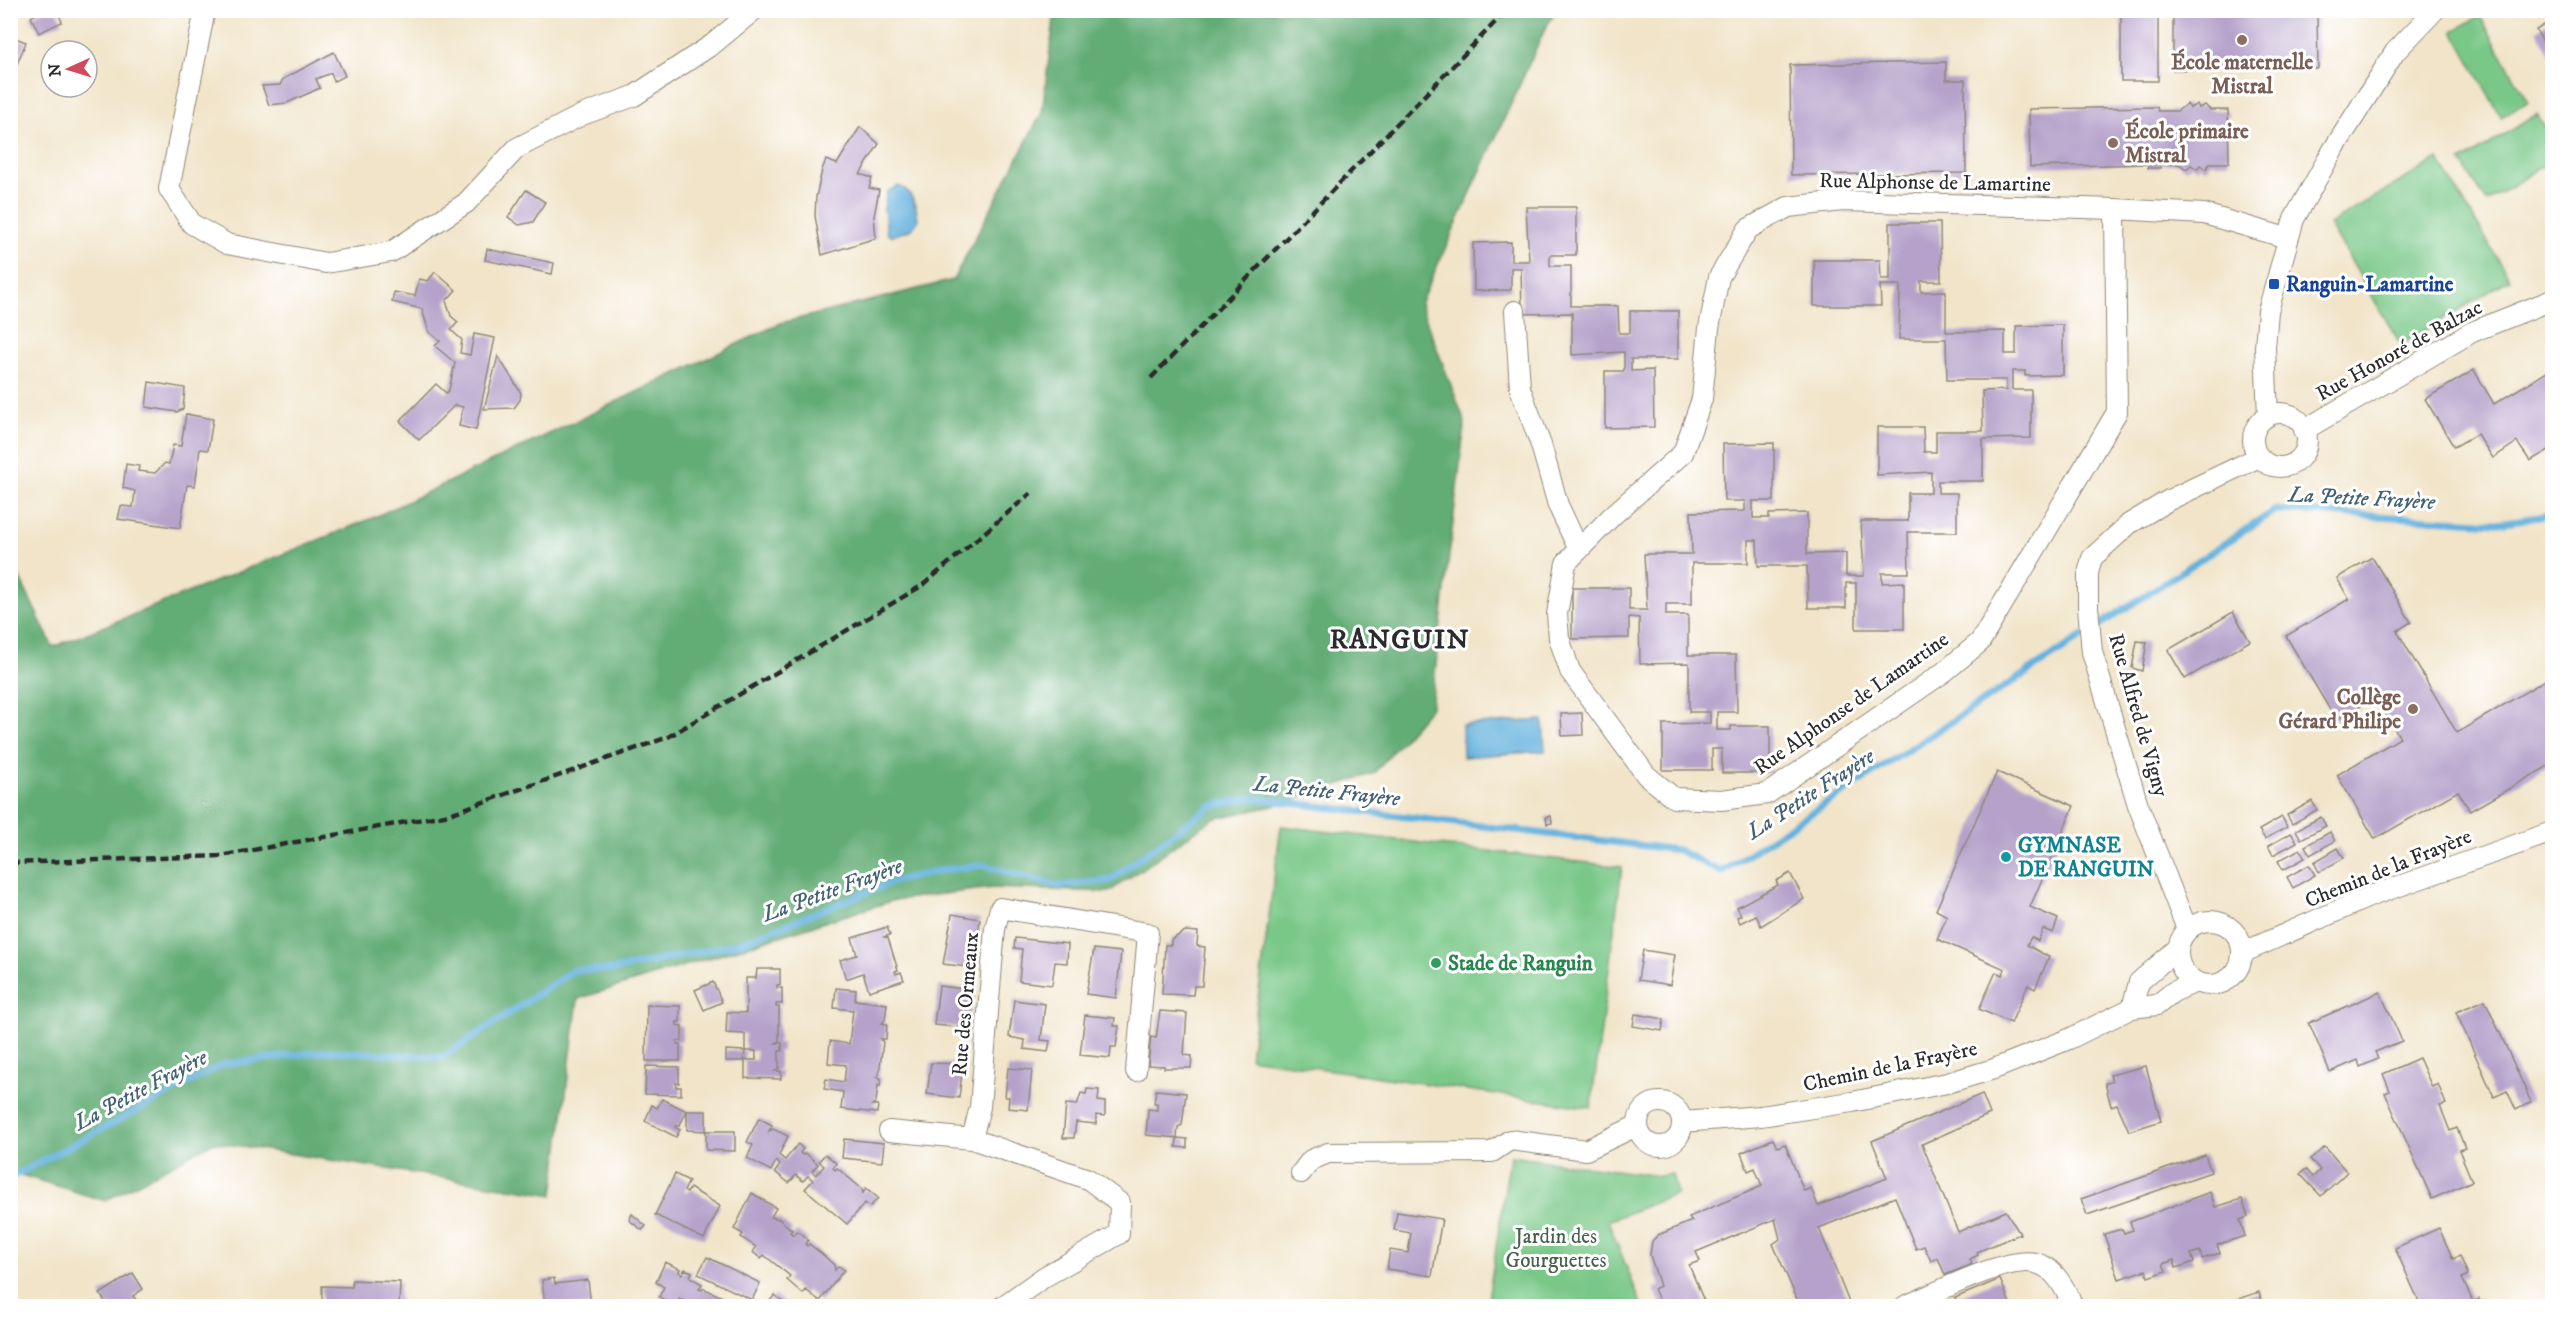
<svg xmlns="http://www.w3.org/2000/svg" width="2563" height="1317" font-family="'IM FELL DW Pica',serif">
	<rect width="100%" height="100%" fill="#fff"/>
	<filter id="ink" filterUnits="userSpaceOnUse"><feTurbulence type="fractalNoise" baseFrequency=".0167" numOctaves="2"/><feDisplacementMap in="SourceGraphic" scale="12" xChannelSelector="R" yChannelSelector="G"/><feConvolveMatrix kernelMatrix="1 2 1 2 8 2 1 2 1" color-interpolation-filters="sRGB"/></filter>
	<filter id="wash" filterUnits="userSpaceOnUse"><feTurbulence type="fractalNoise" baseFrequency=".008" numOctaves="4" result="noise"/><feDisplacementMap in="SourceGraphic" scale="24" xChannelSelector="R" yChannelSelector="G"/><feGaussianBlur stdDeviation="1.35" result="paint"/><feColorMatrix in="noise" values="0 0 0 0 0 0 0 0 0 0 0 0 0 0 0 0 0 1.4 0 .05"/><feComposite in="paint" operator="in"/></filter>
	<g filter="url(#wash)">
		<rect width="100%" height="100%" fill="#f1e4c9"/>
		<g fill="#79c888" stroke="#527a5a" stroke-width="1.5">
			<polygon points="2480,16 2528,102 2501,117 2453,31"/>
			<polygon points="2537,114 2552,139 2552,160 2487,202 2461,162"/>
			<polygon points="2438,159 2510,279 2401,345 2329,224"/>
			<polygon points="1281,826 1622,867 1591,1108 1250,1058"/>
			<polygon points="1510,1156 1659,1176 1672,1174 1677,1194 1608,1221 1642,1306 1487,1306"/>
		</g>
		<polygon fill="#62ac74" stroke="#466c50" stroke-width="1.5" points="1055,11 1556,11 1546,27 1420,304 1465,422 1431,707 1374,773 1273,806 1213,819 1109,892 992,888 895,900 578,999 553,1195 214,1142 105,1201 11,1172 11,560 53,647 375,517 781,323 953,280 1042,112"/>
		<g fill="#64b1dd" stroke="#486e84" stroke-width="1.5">
			<path d="M898,186C912,189 917,207 918,221L912,229L892,236L887,234L884,209L887,192Z"/>
			<polygon points="1543,720 1545,751 1463,757 1462,725"/>
		</g>
		<g fill="none" stroke-linecap="round" stroke-linejoin="round">
			<polyline stroke="#64b1dd" stroke-width="7" points="10,1178 224,1064 328,1051 443,1057 574,970 613,970 740,943 895,881 942,870 984,865 1059,886 1110,880 1211,806 1252,798 1678,850 1721,872 2276,510 2498,523 2552,515"/>
		</g>
		<g id="blocks">
			<g fill="#b5a1ca">
				<polygon points="43,10 57,10 62,22 39,33 31,17"/>
				<rect x="2121" y="10" width="37" height="71"/>
				<polygon points="2173,10 2232,10 2232,15 2317,14 2318,68 2173,70"/>
				<polygon points="2552,20 2552,57 2536,30"/>
				<polygon points="10,36 26,42 17,64 10,61"/>
				<polygon points="334,52 345,76 334,81 331,73 316,79 320,88 287,103 269,105 262,86 280,85 283,79"/>
				<polygon points="1946,62 1946,80 1965,80 1966,173 1791,175 1790,65"/>
				<polygon points="2187,104 2190,108 2197,104 2199,108 2205,105 2210,110 2228,110 2229,163 2210,163 2206,169 2200,165 2197,169 2191,165 2186,169 2179,164 2159,164 2160,168 2148,168 2148,164 2030,167 2029,109 2157,107 2158,111 2177,111"/>
				<polygon points="860,127 879,144 860,174 872,178 869,188 879,190 874,216 876,238 822,255 815,216 816,197 822,170 826,160 837,164"/>
				<polygon points="526,190 545,202 533,222 519,225 508,217"/>
				<polygon points="1526,207 1576,207 1576,255 1550,255 1550,266 1571,266 1571,306 1618,306 1619,333 1630,333 1630,311 1678,311 1678,359 1631,359 1631,371 1653,370 1654,427 1605,428 1605,371 1624,371 1624,352 1572,355 1572,313 1522,314 1521,268 1511,268 1511,290 1474,291 1473,243 1511,242 1511,261 1529,261"/>
				<polygon points="1890,223 1940,223 1941,281 1921,281 1921,292 1946,291 1946,332 2005,331 2005,354 2016,354 2016,326 2063,325 2063,375 2025,376 2025,371 2012,371 2012,390 2031,390 2031,438 1983,439 1983,481 1938,481 1938,493 1957,493 1957,532 1908,532 1909,573 1882,573 1882,583 1904,582 1904,629 1856,629 1856,583 1846,583 1846,608 1808,608 1807,566 1758,566 1757,540 1748,540 1748,563 1692,563 1692,604 1666,604 1666,615 1688,615 1688,655 1736,655 1737,712 1717,712 1717,730 1731,730 1731,726 1770,726 1770,773 1722,773 1722,749 1712,749 1712,770 1663,770 1663,724 1710,723 1710,712 1689,712 1689,663 1640,664 1639,618 1629,617 1629,638 1572,639 1572,588 1629,588 1629,610 1647,610 1644,554 1692,554 1691,512 1745,511 1745,501 1724,501 1723,444 1774,443 1774,501 1753,501 1753,518 1769,518 1769,514 1807,513 1807,554 1846,553 1846,576 1864,576 1861,521 1908,521 1908,493 1931,493 1931,472 1877,475 1877,427 1923,427 1924,452 1936,452 1936,431 1983,431 1982,391 2006,390 2006,380 1947,380 1946,339 1899,339 1900,285 1880,285 1881,306 1814,306 1814,260 1880,260 1881,279 1890,279"/>
				<polygon points="487,249 554,263 552,274 485,260"/>
				<polygon points="435,272 456,290 446,301 451,316 458,322 451,330 462,340 460,353 470,355 474,334 495,338 476,430 459,426 463,407 455,405 419,440 400,421 436,384 446,393 449,390 455,363 435,346 440,341 429,332 422,309 392,302 394,292 415,296 419,279 428,281"/>
				<polygon points="498,356 521,393 520,400 514,408 484,409"/>
				<polygon points="2552,369 2552,448 2530,461 2517,442 2493,458 2477,434 2454,447 2425,399 2474,370 2494,404"/>
				<polygon points="149,382 185,388 183,409 177,412 146,407"/>
				<polygon points="186,414 213,419 208,450 200,449 195,486 187,485 180,528 118,519 121,506 133,507 135,491 123,488 126,464 139,466 138,471 155,473 165,463 169,464 173,445 181,446"/>
				<polygon points="2372,557 2411,622 2397,631 2457,733 2552,676 2552,764 2470,811 2458,791 2375,839 2337,775 2400,738 2376,697 2336,720 2286,636 2349,599 2337,578"/>
				<polygon points="2233,612 2250,641 2185,679 2168,650"/>
				<polygon points="2137,641 2147,642 2142,671 2132,668"/>
				<polygon points="1582,713 1583,735 1562,736 1561,714"/>
				<polygon points="1997,772 2074,806 2030,907 2058,919 2053,933 2043,929 2038,941 2031,937 2027,945 2049,957 2035,989 2028,985 2011,1023 1979,1009 1996,972 2002,975 2005,969 1937,939 1947,916 1936,910"/>
				<polygon points="2312,801 2317,810 2292,824 2287,815"/>
				<polygon points="1551,816 1552,823 1547,824 1546,817"/>
				<polygon points="2282,817 2287,827 2265,839 2259,830"/>
				<polygon points="2321,817 2326,826 2301,839 2296,830"/>
				<polygon points="2330,832 2335,841 2310,855 2305,846"/>
				<polygon points="2291,833 2297,842 2273,855 2268,846"/>
				<polygon points="2338,848 2344,858 2319,872 2314,862"/>
				<polygon points="2300,849 2305,858 2283,870 2278,861"/>
				<polygon points="2309,865 2315,875 2293,888 2287,877"/>
				<polygon points="1790,873 1804,899 1761,926 1756,915 1740,923 1737,917 1741,915 1737,907 1778,885 1776,881"/>
				<polygon points="952,914 980,919 976,956 969,955 968,967 943,964"/>
				<polygon points="887,927 890,935 884,937 888,938 898,970 895,971 896,974 901,972 904,980 869,991 863,973 846,979 840,960 857,955 852,938"/>
				<polygon points="1185,931 1198,932 1197,946 1205,947 1202,986 1194,986 1193,995 1162,994 1165,945 1171,945 1171,940"/>
				<polygon points="1015,938 1068,944 1067,963 1055,962 1052,985 1019,981 1022,949 1014,948"/>
				<polygon points="1094,949 1121,952 1116,998 1086,994"/>
				<polygon points="1643,950 1675,955 1670,985 1638,980"/>
				<polygon points="757,969 780,969 780,985 777,985 777,988 782,988 782,1004 776,1004 776,1007 779,1007 779,1041 776,1043 782,1043 782,1051 779,1051 779,1068 775,1071 781,1071 781,1079 745,1078 745,1060 756,1060 756,1051 745,1051 745,1034 726,1033 727,1012 746,1013 746,978 756,978"/>
				<polygon points="713,982 722,1002 704,1010 695,990"/>
				<polygon points="939,986 974,990 968,1028 934,1025"/>
				<polygon points="836,988 856,990 855,1000 887,1004 885,1020 882,1023 887,1024 886,1039 880,1039 883,1042 879,1075 876,1077 881,1078 880,1086 878,1085 876,1102 872,1105 878,1105 877,1113 841,1109 843,1092 824,1089 826,1079 844,1082 846,1065 828,1063 830,1041 849,1044 853,1010 834,1008"/>
				<polygon points="2380,992 2402,1041 2375,1052 2378,1059 2360,1067 2358,1060 2330,1072 2309,1023"/>
				<polygon points="1014,1000 1045,1004 1041,1040 1050,1041 1048,1052 1024,1049 1025,1040 1009,1037"/>
				<polygon points="2485,1000 2531,1102 2516,1110 2507,1091 2494,1097 2456,1012"/>
				<polygon points="647,1005 680,1006 680,1022 677,1022 677,1025 682,1026 682,1041 677,1041 677,1044 680,1044 680,1061 646,1061"/>
				<polygon points="1160,1011 1187,1013 1184,1055 1192,1056 1191,1068 1164,1068 1164,1066 1148,1065 1151,1037 1156,1038"/>
				<polygon points="1635,1014 1664,1019 1662,1031 1633,1026"/>
				<polygon points="1085,1015 1115,1018 1114,1026 1119,1026 1116,1047 1111,1047 1110,1058 1080,1055"/>
				<polygon points="726,1050 745,1051 744,1061 726,1061"/>
				<polygon points="2419,1058 2432,1087 2438,1084 2446,1104 2440,1106 2450,1131 2457,1128 2465,1148 2459,1150 2472,1181 2432,1199 2385,1093 2390,1091 2383,1074"/>
				<polygon points="931,1063 963,1064 959,1098 927,1094"/>
				<polygon points="646,1066 679,1067 679,1083 676,1083 676,1087 681,1087 681,1095 645,1094"/>
				<polygon points="2146,1066 2161,1121 2129,1131 2117,1104 2111,1106 2105,1083 2112,1082 2110,1075"/>
				<polygon points="1008,1068 1032,1070 1028,1110 1008,1108 1009,1097 1005,1097"/>
				<polygon points="1087,1089 1099,1090 1098,1101 1105,1102 1105,1116 1096,1115 1096,1124 1076,1122 1074,1138 1063,1138 1066,1104 1077,1105 1081,1093 1086,1094"/>
				<polygon points="1156,1090 1186,1093 1182,1125 1178,1127 1177,1138 1146,1135 1148,1109 1157,1110 1157,1103 1154,1103"/>
				<polygon points="1982,1094 1990,1114 1922,1144 1958,1232 2006,1211 2020,1234 1977,1252 1978,1255 1970,1259 1972,1264 1945,1275 1938,1258 1931,1261 1924,1246 1916,1249 1895,1197 1819,1228 1850,1305 1800,1306 1773,1244 1780,1239 1775,1219 1696,1252 1700,1261 1689,1265 1706,1306 1662,1306 1654,1289 1660,1286 1650,1255 1652,1241 1658,1235 1692,1221 1689,1217 1762,1186 1755,1168 1748,1171 1741,1153 1773,1139 1777,1147 1785,1144 1804,1191 1811,1188 1818,1206 1887,1178 1872,1141"/>
				<polygon points="662,1099 687,1111 679,1126 676,1125 675,1127 680,1130 676,1137 645,1121 652,1105 657,1108"/>
				<polygon points="687,1111 706,1111 706,1131 687,1130"/>
				<polygon points="759,1118 772,1125 769,1131 773,1129 788,1136 779,1155 785,1160 798,1144 803,1149 800,1153 803,1155 805,1153 818,1164 812,1171 816,1175 824,1166 819,1161 825,1154 836,1163 833,1168 835,1170 837,1168 849,1178 862,1189 863,1193 866,1188 878,1198 870,1207 865,1203 847,1224 805,1189 813,1180 808,1176 803,1181 796,1175 789,1183 775,1172 780,1165 776,1161 771,1171 747,1158 753,1145 747,1142"/>
				<polygon points="706,1131 735,1131 735,1151 706,1150"/>
				<polygon points="1177,1138 1187,1139 1187,1148 1176,1147"/>
				<polygon points="844,1139 884,1143 882,1162 842,1158"/>
				<polygon points="2325,1147 2347,1172 2321,1196 2300,1174 2306,1169 2313,1177 2320,1170 2310,1159"/>
				<polygon points="2205,1155 2211,1172 2087,1215 2081,1199"/>
				<polygon points="675,1174 689,1181 684,1191 687,1193 690,1188 720,1206 704,1239 655,1215"/>
				<polygon points="2210,1192 2215,1207 2242,1199 2248,1217 2240,1220 2245,1236 2217,1245 2220,1253 2202,1259 2200,1251 2191,1254 2194,1262 2176,1268 2174,1260 2163,1264 2166,1271 2148,1277 2146,1270 2119,1279 2104,1234 2122,1229 2124,1233 2133,1230 2130,1222"/>
				<polygon points="752,1193 776,1208 771,1217 779,1219 792,1230 790,1232 793,1235 797,1231 803,1235 808,1240 805,1244 807,1246 809,1244 822,1254 834,1265 835,1270 839,1266 844,1270 820,1301 806,1290 803,1294 787,1280 790,1276 764,1255 761,1259 753,1252 756,1247 741,1237 743,1234 734,1229"/>
				<polygon points="1397,1212 1442,1219 1432,1276 1387,1269 1390,1250 1408,1253 1411,1233 1394,1230"/>
				<polygon points="632,1214 646,1226 642,1230 629,1220"/>
				<polygon points="2439,1228 2453,1259 2460,1256 2468,1275 2462,1278 2473,1302 2479,1299 2482,1306 2421,1306 2395,1248"/>
				<polygon points="707,1257 760,1283 752,1300 698,1274"/>
				<polygon points="665,1262 680,1269 679,1272 682,1274 685,1269 692,1272 690,1277 702,1284 699,1289 702,1290 703,1288 733,1302 734,1306 737,1301 748,1306 682,1306 684,1301 679,1299 676,1305 659,1297 664,1287 656,1282"/>
				<polygon points="133,1273 143,1289 133,1296 141,1306 108,1306 100,1294"/>
				<polygon points="554,1278 555,1284 588,1280 591,1306 545,1306 542,1280"/>
				<polygon points="2000,1279 2011,1306 1958,1306 1955,1298"/>
				<polygon points="352,1280 400,1282 399,1306 322,1306 322,1286 352,1287"/>
				<polygon points="2259,1292 2263,1306 2218,1306"/>
				<polygon points="775,1295 782,1301 789,1306 765,1306"/>
			</g>
		</g>
	</g>
	<g filter="url(#ink)">
		<use href="#blocks" fill-opacity="0" stroke="#8e887a" stroke-width="1.5"/>
		<g fill="none" stroke-linecap="round" stroke-linejoin="round">
			<defs>
				<g id="minor">
					<polyline points="205,10 169,189 192,224 227,244 326,263 391,252 466,203 517,148 582,115 634,96 713,44 754,10"/>
					<polyline points="2115,209 2117,412 1980,642 1944,672 1767,794 1721,800 1674,798 1646,775 1570,671 1559,638 1557,614 1566,563 1612,516 1683,453 1702,399 1709,328 1719,277 1748,229 1788,207 1843,201 2115,209 2204,214 2287,238"/>
					<polyline points="1515,311 1520,388 1541,445 1558,505 1579,550"/>
					<circle cx="2280" cy="440" r="27"/>
					<polyline points="2268,416 2265,347 2268,311 2294,219 2333,150 2395,52 2435,10"/>
					<polyline points="2304,430 2472,332 2552,300"/>
					<circle cx="2210" cy="953" r="32"/>
					<polyline points="2187,929 2138,805 2092,652 2088,607 2088,573 2092,558 2129,524 2169,500 2259,457"/>
					<polyline points="2242,953 2371,896 2552,832"/>
					<polyline points="2132,1008 2139,982 2178,948"/>
					<circle cx="1660" cy="1124" r="22"/>
					<polyline points="1682,1122 1761,1116 1852,1102 1947,1083 1994,1069 2069,1039 2132,1008 2157,1005 2173,992 2196,982"/>
					<polyline points="889,1131 972,1139 1088,1179 1120,1203 1119,1234 1044,1277 1003,1306"/>
					<polyline points="972,1139 980,1107 995,929 1000,908 1148,933 1136,1071"/>
					<polyline points="1301,1173 1311,1160 1328,1153 1492,1152 1510,1140 1586,1150 1638,1125"/>
					<path d="M1905,1306C1934,1294 2006,1256 2035,1263C2055,1267 2066,1290 2073,1306"/>
				</g>
			</defs>
			<use href="#minor" stroke="#8e887a" stroke-width="22"/>
			<use href="#minor" stroke="#fff" stroke-width="20"/>
			<g stroke="#2b2b2b" stroke-width="4.5" stroke-dasharray="9 4.5" stroke-linecap="butt">
				<polyline points="1151,378 1507,10"/>
				<polyline points="10,863 220,856 450,814 668,737 923,585 1031,493"/>
			</g>
		</g>
	</g>
	<g fill="#8d6e63" stroke="#fff" stroke-width="2">
		<circle cx="2242" cy="40" r="6"/>
		<circle cx="2113" cy="143" r="6"/>
		<circle cx="2413" cy="709" r="6"/>
	</g>
	<rect fill="#1a4fb4" stroke="#fff" stroke-width="2" x="2268" y="278" width="12" height="12" rx="3"/>
	<circle fill="#0f9aa8" stroke="#fff" stroke-width="2" cx="2006" cy="857" r="6"/>
	<circle fill="#2e9e5b" stroke="#fff" stroke-width="2" cx="1436" cy="963" r="6"/>
	<g text-anchor="middle" stroke-width="6" stroke-linejoin="round" paint-order="stroke">
		<g font-size="21" font-weight="bold" fill="#785e54" stroke="#fff">
			<text x="2242" y="69">École maternelle<tspan x="2242" dy="24">Mistral</tspan></text>
			<text x="2125" y="138" text-anchor="start">École primaire<tspan x="2125" dy="24">Mistral</tspan></text>
			<text x="2401" y="704" text-anchor="end">Collège<tspan x="2401" dy="24">Gérard Philipe</tspan></text>
		</g>
		<g font-size="21" fill="#2b2b2b" stroke="#fff">
			<text transform="translate(1935 182) rotate(1)" y="7">Rue Alphonse de Lamartine</text>
			<text transform="translate(2399 350) rotate(-29)" y="7">Rue Honoré de Balzac</text>
			<text transform="translate(1851 703) rotate(-35)" y="7">Rue Alphonse de Lamartine</text>
			<text transform="translate(2139 715) rotate(74)" y="7">Rue Alfred de Vigny</text>
			<text transform="translate(2388 868) rotate(-22)" y="7">Chemin de la Frayère</text>
			<text transform="translate(965 1004) rotate(-85)" y="7">Rue des Ormeaux</text>
			<text transform="translate(1890 1066) rotate(-12)" y="7">Chemin de la Frayère</text>
		</g>
		<g font-size="21" font-weight="bold" fill="#164399" stroke="#fff" text-anchor="start">
			<text x="2286" y="291">Ranguin-Lamartine</text>
		</g>
		<g font-size="21" font-weight="bold" fill="#0d838f" stroke="#fff" text-anchor="start">
			<text x="2018" y="852">GYMNASE<tspan x="2018" dy="24">DE RANGUIN</tspan></text>
		</g>
		<g font-size="21" font-weight="bold" fill="#27864d" stroke="#fff" text-anchor="start">
			<text x="1448" y="970">Stade de Ranguin</text>
		</g>
		<g font-size="21" fill="#46624c" stroke="#fff">
			<text x="1556" y="1243">Jardin des<tspan x="1556" dy="24">Gourguettes</tspan></text>
		</g>
		<g font-size="22" font-style="italic" fill="#426172" stroke="#fff">
			<text transform="translate(2362 497) rotate(3)" y="8">La Petite Frayère</text>
			<text transform="translate(1327 790) rotate(6)" y="8">La Petite Frayère</text>
			<text transform="translate(1810 793) rotate(-33)" y="8">La Petite Frayère</text>
			<text transform="translate(832 889) rotate(-20)" y="8">La Petite Frayère</text>
			<text transform="translate(140 1089) rotate(-28)" y="8">La Petite Frayère</text>
		</g>
		<g font-size="27" font-weight="bold" letter-spacing="1.5" fill="#2b2b2b" stroke="#fff">
			<text x="1400" y="648">RANGUIN</text>
		</g>
	</g>
	<rect width="2563" height="1317" fill="none" stroke="#fff" stroke-width="36"/>
	<g transform="translate(69 69) rotate(266)"><circle r="28" fill="#ffffff" stroke="#aaaaaa" stroke-width="1.5"/>
	<path d="M0-4.5L10 22L0 15L-10 22Z" fill="#d1495b"/>
	<text y="-9" font-size="16" font-weight="bold" text-anchor="middle" fill="#2b2b2b">N</text>
	</g>
</svg>
